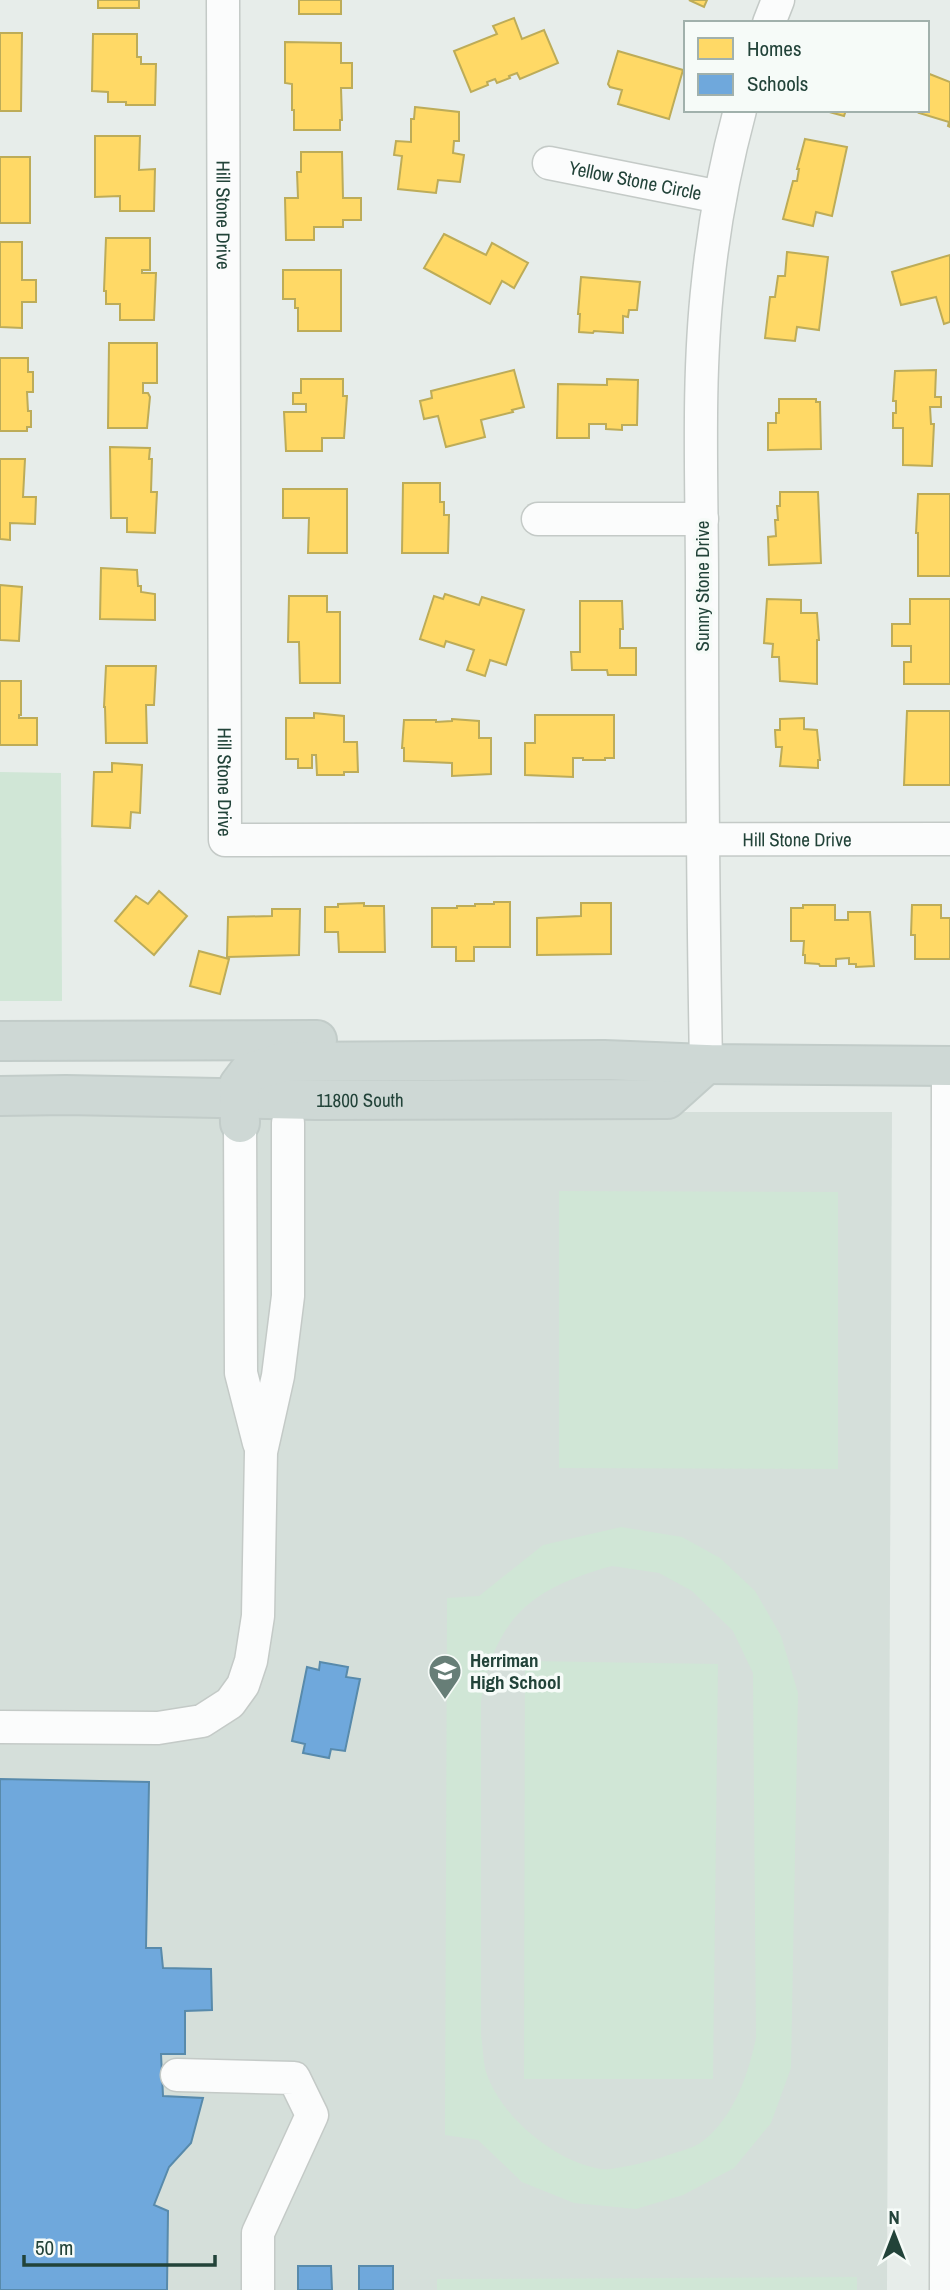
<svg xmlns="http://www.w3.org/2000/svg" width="950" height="2290" font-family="'Archivo Narrow',sans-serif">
	<rect width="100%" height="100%" fill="#e7edea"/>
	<polygon fill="#d5dfda" points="0,1112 892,1112 887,2290 0,2290"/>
	<g fill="#d0e6d6" fill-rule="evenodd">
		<polygon points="0,772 61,773 62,1001 0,1001"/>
		<polygon points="559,1191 838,1192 838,1469 559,1468"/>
		<path d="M621,1527L682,1537L720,1558L755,1591L781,1636L798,1693L791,2068L771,2123L734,2168L683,2195L636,2209L574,2203L522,2182L478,2140L445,2135L447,1598L479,1596L543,1545ZM612,1566L659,1573L692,1591L733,1631L753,1673L756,2038C748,2075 734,2117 703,2141C693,2149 675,2152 663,2157C651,2161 612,2171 600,2169C554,2161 501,2117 486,2072C483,2061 483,2047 481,2035V1701C495,1617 532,1588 612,1566Z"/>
		<polygon points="525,1661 718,1664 713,2079 524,2079"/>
		<polygon points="857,2277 857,2290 437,2290 437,2279"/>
	</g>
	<g fill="#ffd966" stroke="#bdac58" stroke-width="2">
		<rect x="98" y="0" width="41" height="8"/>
		<rect x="299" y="0" width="42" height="14"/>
		<polygon points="689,0 707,0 704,7"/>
		<polygon points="514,18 522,39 544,30 558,63 520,79 517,73 509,76 510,78 497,83 495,79 487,82 488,85 471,92 454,51 497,34 493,26"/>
		<polygon points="0,33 22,33 21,111 0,111"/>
		<polygon points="93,34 137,34 137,57 141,57 141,64 156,64 155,105 126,105 126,102 108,102 108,92 92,91"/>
		<polygon points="285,42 341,43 341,63 352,63 352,88 341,88 342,120 340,120 340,130 294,130 294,110 292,110 292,84 285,83"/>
		<polygon points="618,51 683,70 669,119 618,104 622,90 610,87 608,84"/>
		<polygon points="927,73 950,82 950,127 948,126 949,122 919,113 921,110 927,110"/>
		<polygon points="415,107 459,112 459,141 454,141 453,153 464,155 460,182 438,180 436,193 398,189 402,156 394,155 396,141 411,142 411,119 414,119"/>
		<polygon points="822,110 846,110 844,116"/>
		<polygon points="95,136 140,136 139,170 155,169 154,211 120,211 120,196 95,197"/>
		<polygon points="805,139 847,147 832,216 816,212 813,226 783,219 793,181 797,181 799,169 797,169"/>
		<polygon points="301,152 342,152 343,198 361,198 361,220 343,220 343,227 314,227 314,240 286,240 285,198 298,198 297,172 301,172"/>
		<rect x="0" y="157" width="30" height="66"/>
		<polygon points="444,234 486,255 492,243 528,263 514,288 502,281 490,304 424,268"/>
		<polygon points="106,238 150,238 150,270 142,270 142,273 156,273 154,320 120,320 120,304 106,304 106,291 104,291"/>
		<polygon points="0,242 22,242 22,280 36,280 36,302 22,302 22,328 0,327"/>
		<polygon points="787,252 828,257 819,330 797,327 795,341 765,338 770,297 775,297 778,276 785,276"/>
		<polygon points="950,255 950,322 944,324 936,297 901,305 892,272"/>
		<polygon points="283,270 341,270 341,331 298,331 298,308 295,308 295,299 283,299"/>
		<polygon points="581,277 640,282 637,310 629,310 628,317 623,316 623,333 594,331 593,333 579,332 580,314 578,314"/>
		<polygon points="109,343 157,343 157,383 143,383 143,393 148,393 150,397 147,428 108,428"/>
		<polygon points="0,358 28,358 28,372 33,372 33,392 27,392 28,411 31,411 31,427 27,427 27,431 0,431"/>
		<polygon points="514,370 524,407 512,410 513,412 481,420 485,437 446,447 438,416 424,419 420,401 432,398 431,391"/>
		<polygon points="936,370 935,397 941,397 941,407 930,407 931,424 934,424 932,466 903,465 903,428 893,428 893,413 896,413 896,401 893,401 895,371"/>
		<polygon points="301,379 343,379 343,396 347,396 344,438 322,438 322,451 286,451 284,412 306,412 306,404 293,404 293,393 301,393"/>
		<polygon points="607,379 638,380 637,425 622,425 622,430 606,429 606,424 589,424 589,438 557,438 558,384 607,385"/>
		<polygon points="779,399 816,399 816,402 820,402 821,449 768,450 768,423 776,423 776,413 779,413"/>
		<polygon points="110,447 150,448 149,459 152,459 151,492 157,492 155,533 127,532 127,518 111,518"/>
		<polygon points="0,459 25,459 23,497 36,497 35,524 10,523 10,540 0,539"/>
		<polygon points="403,483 440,483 440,502 444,502 444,515 449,515 448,553 402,553"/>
		<polygon points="283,489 347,489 347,553 308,553 309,518 283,518"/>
		<polygon points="780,492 818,492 821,563 769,565 768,537 776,536 775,520 778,520 777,506 780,506"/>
		<polygon points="918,494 950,494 950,576 918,576 918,533 916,533"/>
		<polygon points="101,568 137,570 138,586 141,586 141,592 155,594 155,620 100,619"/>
		<polygon points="0,585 22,587 19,641 0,640"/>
		<polygon points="445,594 479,605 482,597 524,610 506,665 490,660 485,676 467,670 474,650 446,641 444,647 420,639 434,596 443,599"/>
		<polygon points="289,596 327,596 327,612 340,612 340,683 300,683 299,642 288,642"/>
		<polygon points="767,599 801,600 801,613 817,613 819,640 817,640 817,684 780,681 779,657 772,657 773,644 764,643"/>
		<polygon points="910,599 950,599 950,684 904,684 904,662 911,662 911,646 892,646 892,624 910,624"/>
		<polygon points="580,601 622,601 623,629 620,629 620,648 636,648 636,675 608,675 607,670 572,670 571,652 580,652"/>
		<polygon points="106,666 156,666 154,705 146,705 147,743 106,743 105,707 104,707"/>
		<polygon points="0,681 21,681 21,715 19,715 19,718 37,718 37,745 0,745"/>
		<polygon points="907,711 950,711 950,785 904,785"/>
		<polygon points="314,713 344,716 344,742 357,742 358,772 344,772 344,775 317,775 316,755 312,755 312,768 298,768 298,759 286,759 286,718 314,718"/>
		<polygon points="535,715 614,715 614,758 605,758 605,760 583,760 583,758 573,758 573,777 525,775 525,743 535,743"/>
		<polygon points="804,718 804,729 817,730 820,760 818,760 818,768 780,766 782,747 776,747 775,730 780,730 780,719"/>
		<polygon points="452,719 479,721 479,738 491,738 491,774 452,776 452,763 404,761 404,748 402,748 404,720 436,720 436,722 452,721"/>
		<polygon points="112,763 142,765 140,813 131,812 130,828 92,826 94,772 112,772"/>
		<polygon points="159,891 187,916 154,955 115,921 136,896 148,904"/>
		<polygon points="494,902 510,902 510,947 474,947 474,961 456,961 456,947 432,947 432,908 457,908 457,906 475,906 475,904 494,904"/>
		<polygon points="364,903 364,906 384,906 385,952 339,952 338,932 325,932 325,907 338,907 338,904"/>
		<polygon points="581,903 611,903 611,954 537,955 537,918 581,916"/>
		<polygon points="803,905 835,905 835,920 848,920 848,912 870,912 874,966 856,967 856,964 849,964 849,958 836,959 836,966 820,966 819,964 805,963 805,955 803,955 804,941 791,941 791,908 803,908"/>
		<polygon points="912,905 941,905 941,918 950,918 950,959 915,959 915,935 911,935"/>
		<polygon points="272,909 300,909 299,955 227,957 228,917 272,916"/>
		<polygon points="199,951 229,959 220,994 190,986"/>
	</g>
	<g fill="#6fa8dc" stroke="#588aab" stroke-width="2">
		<polygon points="320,1662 348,1667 346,1677 360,1679 345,1751 331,1749 329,1758 303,1753 305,1744 292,1741 307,1667 319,1670"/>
		<polygon points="0,1779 149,1782 146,1948 161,1948 163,1968 211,1969 212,2010 185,2011 185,2054 161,2054 163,2096 203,2098 191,2143 169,2167 154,2205 168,2211 167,2290 0,2290"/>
		<polygon points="298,2266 331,2266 332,2290 298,2290"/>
		<rect x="359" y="2266" width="34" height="24"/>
	</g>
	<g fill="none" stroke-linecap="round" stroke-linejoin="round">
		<defs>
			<g id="minor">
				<path id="s1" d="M223,0L225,840L950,839"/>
				<polyline points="769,23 778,0"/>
				<path id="s2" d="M549,163L720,197"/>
				<polyline points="538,519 702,519"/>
				<path d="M706,1064C703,904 702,743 702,583C702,483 697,381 708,282C714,224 725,166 740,110"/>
				<polyline points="240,1123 241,1373 259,1443"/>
				<polyline points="0,1727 158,1728 202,1721 230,1703 243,1685 251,1661 258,1616 261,1452 278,1376 288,1296 288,1123"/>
				<polyline points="177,2075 294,2078 312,2115 258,2233 258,2290"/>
				<polyline points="946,2290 948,1066"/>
			</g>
			<g id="major">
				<polyline points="0,1041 317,1040"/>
				<path id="s3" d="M0,1096L66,1095L316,1100L667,1099L706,1064"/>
				<polyline points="240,1123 239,1085 248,1073 283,1062 604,1060 706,1064 950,1066"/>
			</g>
		</defs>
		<use href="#minor" stroke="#c4cac7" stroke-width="35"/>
		<use href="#major" stroke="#c2ccc9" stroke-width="42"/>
		<use href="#minor" stroke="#fbfcfc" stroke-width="32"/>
		<use href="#major" stroke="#ced8d5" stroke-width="38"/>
	</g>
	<defs>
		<symbol id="school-pin" viewBox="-11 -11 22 30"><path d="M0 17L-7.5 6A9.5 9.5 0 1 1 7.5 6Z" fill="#677e77" stroke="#f6fbf8"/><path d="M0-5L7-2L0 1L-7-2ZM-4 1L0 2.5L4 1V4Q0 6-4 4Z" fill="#fff"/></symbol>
	</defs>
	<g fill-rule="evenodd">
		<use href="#school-pin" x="426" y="1652" width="38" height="52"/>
	</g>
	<g text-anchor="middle" stroke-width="7" stroke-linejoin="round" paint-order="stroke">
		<g font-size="19" fill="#224339" stroke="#f6fbf8">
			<text dy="7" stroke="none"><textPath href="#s2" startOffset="88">Yellow Stone Circle</textPath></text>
			<text dy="7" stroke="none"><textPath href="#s1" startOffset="215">Hill Stone Drive</textPath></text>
			<text transform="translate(702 586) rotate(-90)" y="7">Sunny Stone Drive</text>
			<text dy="7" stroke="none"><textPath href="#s1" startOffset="782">Hill Stone Drive</textPath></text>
			<text dy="7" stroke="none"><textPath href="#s1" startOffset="1412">Hill Stone Drive</textPath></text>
			<text dy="7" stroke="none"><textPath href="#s3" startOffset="360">11800 South</textPath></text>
		</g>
		<g font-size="19" font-weight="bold" fill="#224339" stroke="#f6fbf8" text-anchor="start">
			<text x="470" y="1667">Herriman<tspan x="470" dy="22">High School</tspan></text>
		</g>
	</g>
	<rect x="684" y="21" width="245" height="91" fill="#f6fbf8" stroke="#a1b1ac" stroke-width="2"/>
	<rect x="698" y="38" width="35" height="21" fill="#ffd966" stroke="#a1b1ac" stroke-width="2"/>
	<text x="747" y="56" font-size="21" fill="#224339">Homes</text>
	<rect x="698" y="74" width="35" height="21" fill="#6fa8dc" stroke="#a1b1ac" stroke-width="2"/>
	<text x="747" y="91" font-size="21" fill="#224339">Schools</text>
	<g transform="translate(894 2234)" stroke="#f6fbf8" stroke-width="5" paint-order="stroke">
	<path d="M0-5L12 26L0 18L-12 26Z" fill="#224339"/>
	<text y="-10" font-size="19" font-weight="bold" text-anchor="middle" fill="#224339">N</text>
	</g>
	<path d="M24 2255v10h191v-10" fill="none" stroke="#224339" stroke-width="3.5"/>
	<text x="35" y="2255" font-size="21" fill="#224339" stroke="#f6fbf8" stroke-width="5" paint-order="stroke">50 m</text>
</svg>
